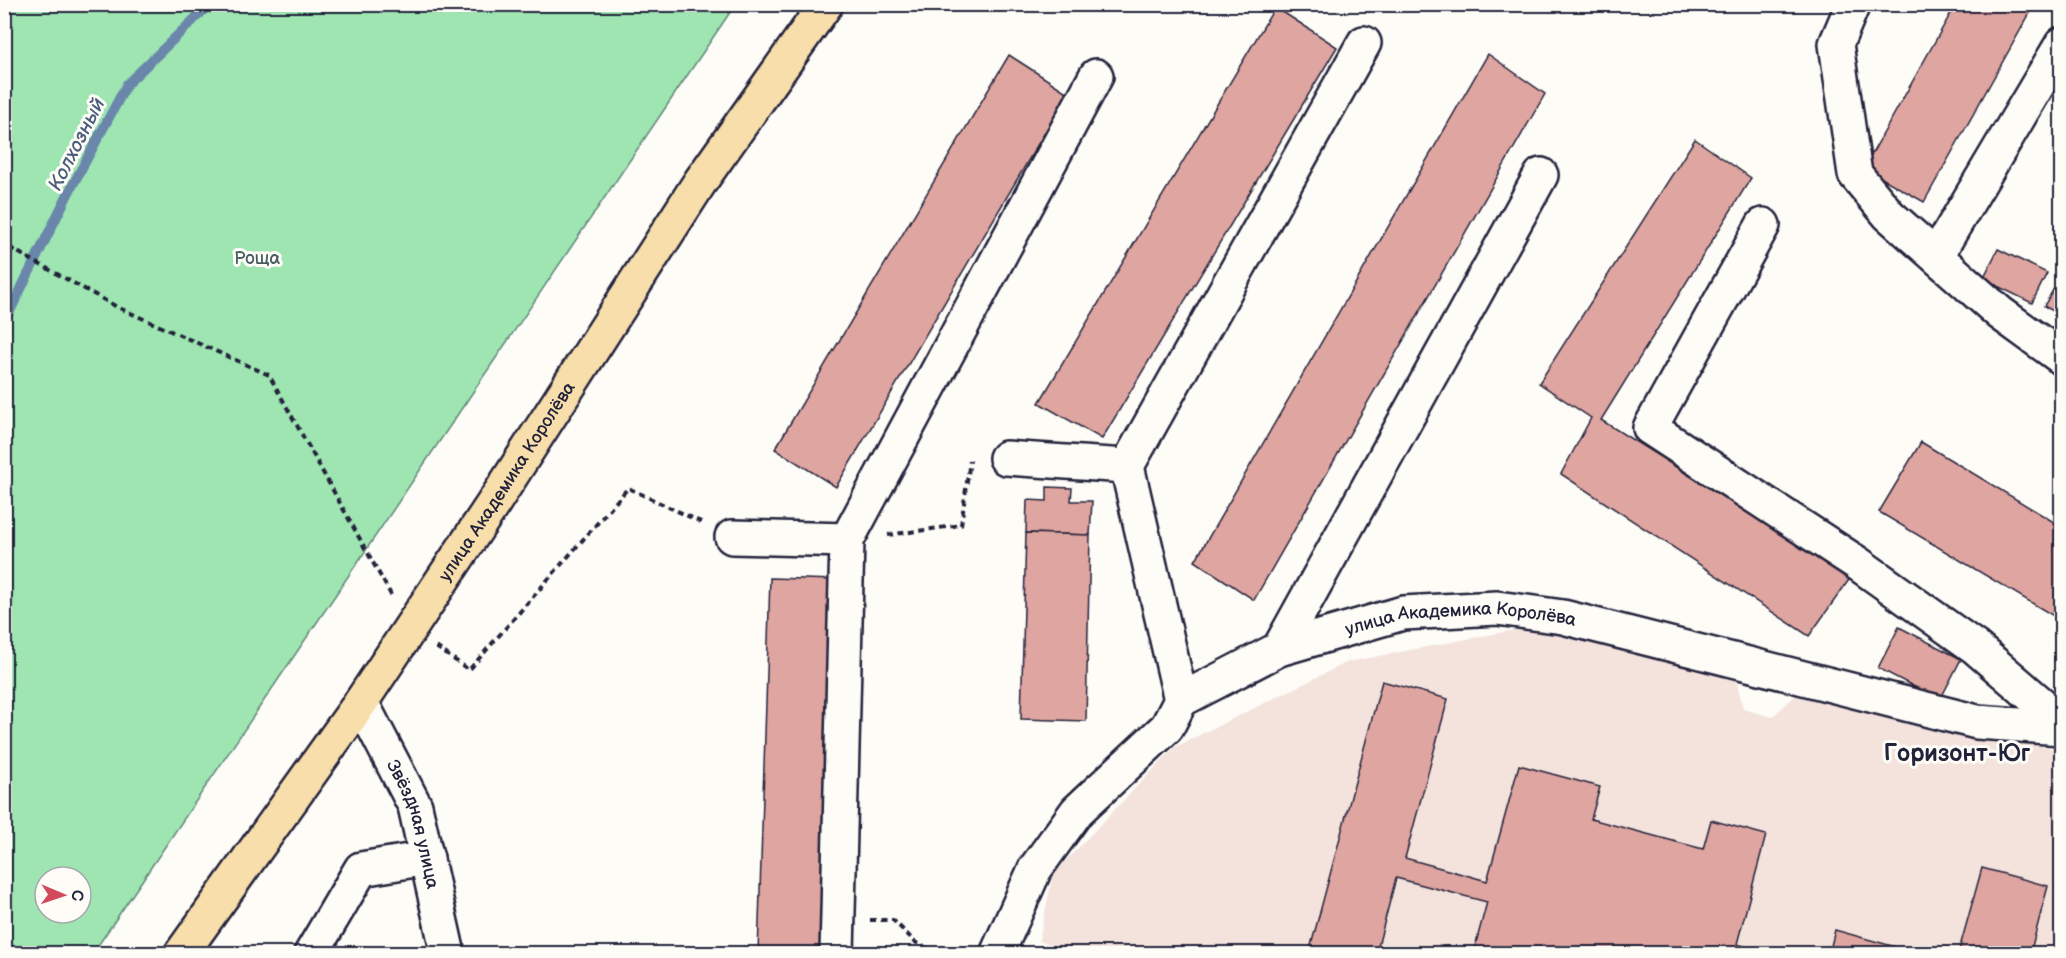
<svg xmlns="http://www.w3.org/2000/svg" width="2066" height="958" font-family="'Balsamiq Sans',sans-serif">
	<rect width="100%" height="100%" fill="#fdfcf7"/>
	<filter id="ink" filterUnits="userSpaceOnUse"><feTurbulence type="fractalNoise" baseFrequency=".0167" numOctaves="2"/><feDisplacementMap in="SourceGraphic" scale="12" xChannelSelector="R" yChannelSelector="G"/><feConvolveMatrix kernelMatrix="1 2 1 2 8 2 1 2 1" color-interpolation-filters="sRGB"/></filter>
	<g filter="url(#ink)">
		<polygon fill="#f4e2dd" points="1525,628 1736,678 1743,709 1772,717 1797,694 2061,750 2061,953 1083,954 1039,941 1053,874 1175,747 1348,662"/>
		<path fill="#9ee5b2" stroke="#608476" stroke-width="1.5" fill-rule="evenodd" d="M5,4L735,5L93,953H5ZM45,877H81V913H45Z"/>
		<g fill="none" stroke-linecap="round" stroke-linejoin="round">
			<polyline stroke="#6a86ab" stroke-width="10" points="4,323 68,194 127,84 210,4"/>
		</g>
		<g fill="#dfa5a0" stroke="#22223b" stroke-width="1.5">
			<polygon points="1956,4 2035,4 1924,202 1864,168"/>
			<polygon points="1275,7 1337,47 1102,439 1039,403"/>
			<polygon points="1488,54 1545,94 1254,600 1195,561"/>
			<polygon points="1009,55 1068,93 836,487 775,449"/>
			<polygon points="1695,139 1751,178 1601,420 1851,577 1809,636 1561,474 1591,418 1539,383"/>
			<polygon points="1998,249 2047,273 2032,303 1983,279"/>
			<polygon points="2062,274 2062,316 2044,306"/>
			<polygon points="1921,442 2062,527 2062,621 1879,512"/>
			<polygon points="1047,487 1072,488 1071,501 1092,501 1090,535 1026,533 1027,500 1047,501"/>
			<polygon points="1026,533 1090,535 1086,721 1021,719"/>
			<polygon points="770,578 836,580 824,954 758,954"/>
			<polygon points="1899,627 1961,659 1940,700 1878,668"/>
			<polygon points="1382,681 1448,699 1405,858 1487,881 1519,765 1600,787 1591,819 1703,849 1711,820 1766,835 1737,944 1773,954 1473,954 1487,902 1396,878 1376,954 1309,953"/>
			<polygon points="1982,868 2048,886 2030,954 1958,954"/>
			<polygon points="1835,930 1903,949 1902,954 1829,954"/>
		</g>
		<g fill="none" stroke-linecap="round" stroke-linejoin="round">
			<defs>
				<g id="minor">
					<polyline points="1853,4 1836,44 1855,174 1889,215 2000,313 2062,358"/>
					<polyline points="1763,225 1650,428 1857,563 1975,647 2062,722"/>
					<polyline points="1936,256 2062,44"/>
					<polyline points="1006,458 1127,466"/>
					<polyline points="732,537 847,540"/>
					<polyline points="1279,649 1541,175"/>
					<polyline points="1181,700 1127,466 1364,43"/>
					<path id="s1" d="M361,702L415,806L448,954"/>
					<polyline points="311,954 361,869 427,858"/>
					<polyline points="837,954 847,540 1096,76"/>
					<path id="s2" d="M997,954L1035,869L1077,811L1167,727L1181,700L1279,649L1403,613L1497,608L1563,617L1977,722L2062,728"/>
				</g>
				<g id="major">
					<path id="s3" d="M181,954L361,702L493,504L700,182L826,4"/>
				</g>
			</defs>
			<use href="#minor" stroke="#22223b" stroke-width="38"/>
			<use href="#major" stroke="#22223b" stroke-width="38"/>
			<g stroke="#22223b" stroke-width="4" stroke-dasharray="6 4.5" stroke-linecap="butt">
				<polyline points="4,238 12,249 117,307 269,375 391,595"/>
				<polyline points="888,535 961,525 970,460"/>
				<polyline points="436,647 469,670 628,488 703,523"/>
				<polyline points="870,920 893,920 915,942 938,954"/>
			</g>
			<use href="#minor" stroke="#fdfcf7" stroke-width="33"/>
			<use href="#major" stroke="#f8deab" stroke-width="33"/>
		</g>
	</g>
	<g text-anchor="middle" stroke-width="6" stroke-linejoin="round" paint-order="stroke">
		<g font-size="18" fill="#475c5f" stroke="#fdfcf7">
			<text x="257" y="264">Роща</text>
		</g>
		<g font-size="18" fill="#22223b" stroke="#fdfcf7">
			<text dy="6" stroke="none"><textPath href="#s3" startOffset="574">улица Академика Королёва</textPath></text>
			<text dy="6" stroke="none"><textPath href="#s2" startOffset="615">улица Академика Королёва</textPath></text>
			<text dy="6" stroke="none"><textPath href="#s1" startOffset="134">Звёздная улица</textPath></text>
		</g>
		<g font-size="20" font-style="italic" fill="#4c5c7c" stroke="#fdfcf7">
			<text transform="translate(76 144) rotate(-63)" y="7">Колхозный</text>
		</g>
		<g font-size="24" font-weight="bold" fill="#22223b" stroke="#fdfcf7">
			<text x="1957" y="761">Горизонт-Юг</text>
		</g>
	</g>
	<rect width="2066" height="958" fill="none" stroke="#fdfcf7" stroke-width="24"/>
	<rect x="12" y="12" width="2042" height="934" fill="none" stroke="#22223b" stroke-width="2" filter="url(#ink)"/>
	<g transform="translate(63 895) rotate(92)"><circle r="28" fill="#fdfcf7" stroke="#a5a5ac" stroke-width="1.5"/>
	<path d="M0-4.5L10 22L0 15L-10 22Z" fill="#d1495b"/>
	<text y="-9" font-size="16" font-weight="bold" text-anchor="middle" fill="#22223b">С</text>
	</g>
</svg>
